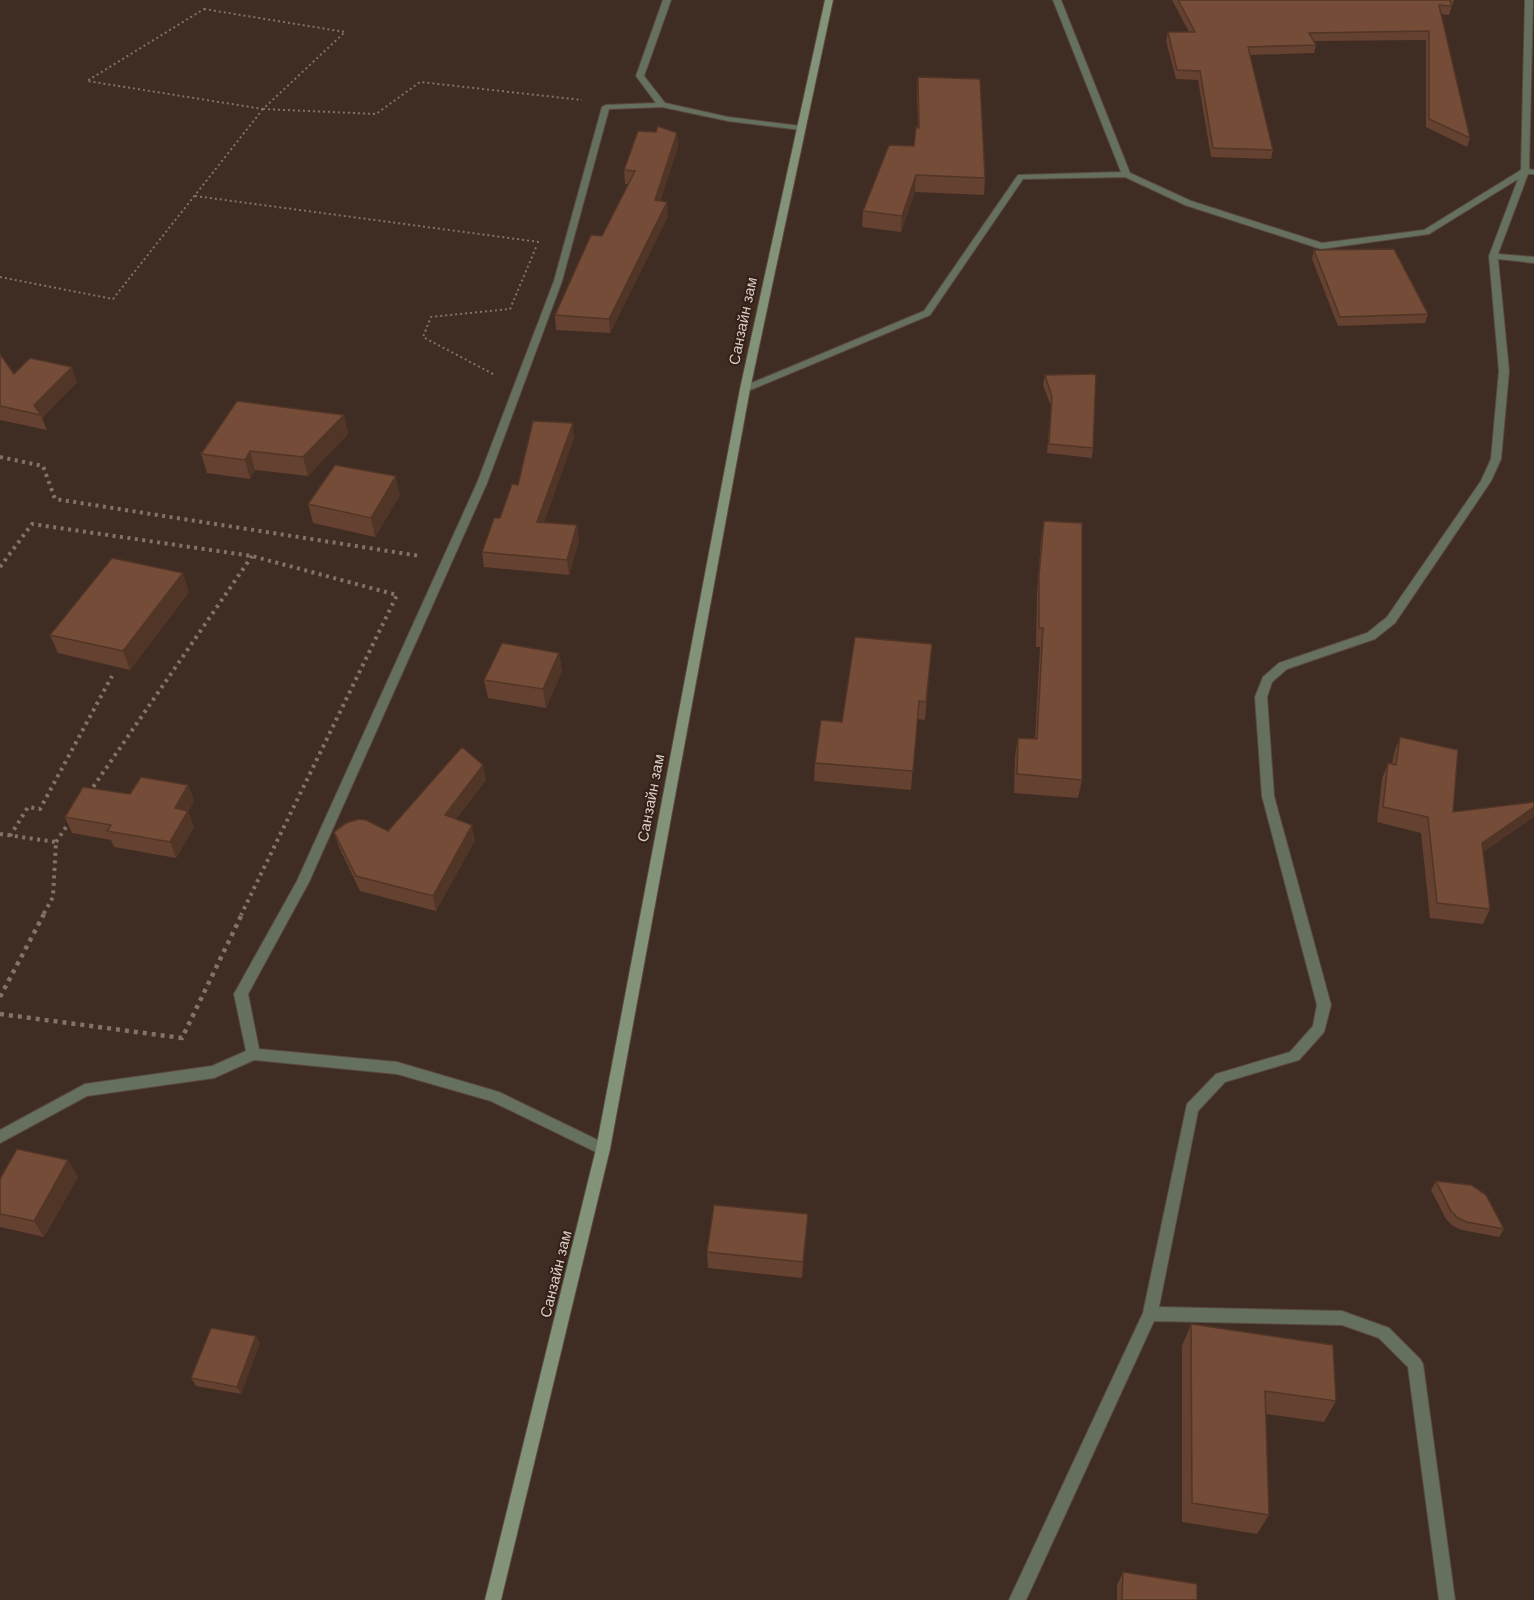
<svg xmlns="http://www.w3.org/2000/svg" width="1534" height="1600" font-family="Quicksand,sans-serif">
	<rect width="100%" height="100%" fill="#3f2c22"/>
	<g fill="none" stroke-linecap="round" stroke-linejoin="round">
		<defs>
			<g id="street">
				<polygon points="663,0 671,0 644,76 665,103 728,117 801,126 805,128 801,130 728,121 662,107 609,109 562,281 487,483 309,882 248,994 259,1049 397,1062 499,1092 608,1145 610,1149 608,1153 603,1155 598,1153 491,1101 397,1074 254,1060 214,1078 87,1096 0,1143 0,1130 85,1084 212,1066 246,1051 234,994 297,881 477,483 554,281 602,107 606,105 656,103 636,76"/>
				<polygon points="1053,0 1061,0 1130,173 1191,201 1322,243 1424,230 1521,170 1525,0 1533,0 1529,169 1534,170 1534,174 1528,174 1498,254 1534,257 1534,263 1498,259 1509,371 1501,459 1491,481 1395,623 1375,639 1287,669 1272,682 1267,697 1274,796 1331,1005 1324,1032 1299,1060 1225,1082 1198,1111 1159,1307 1342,1311 1389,1328 1420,1359 1423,1364 1455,1600 1439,1600 1408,1367 1379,1338 1342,1325 1154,1321 1026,1600 1009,1600 1143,1313 1187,1104 1216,1074 1290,1052 1313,1026 1317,1005 1262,796 1255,697 1263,677 1279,663 1367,633 1387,617 1481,481 1491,459 1499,371 1489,256 1518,179 1429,234 1321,249 1185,205 1125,177 1023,179 930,315 748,391 742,391 742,387 924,311 1018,175 1121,172"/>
			</g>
			<polygon id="secondary" points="825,0 833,0 750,389 610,1149 501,1600 485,1600 596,1149 740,389"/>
		</defs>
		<use href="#street" stroke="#5b4940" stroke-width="2"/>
		<use href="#secondary" stroke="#5b4940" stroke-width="2"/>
		<g stroke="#83726a" stroke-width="2" stroke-dasharray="2 3" stroke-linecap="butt">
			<polygon points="204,9 345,32 263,109 87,81"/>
			<polyline points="263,109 376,114 420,82 582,100"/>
			<polyline points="195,196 539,242"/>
			<polyline points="0,277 113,299 263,109"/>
			<polyline points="493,374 423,337 431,317 510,309 537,245"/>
		</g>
		<g stroke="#83726a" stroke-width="4" stroke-dasharray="3 4.5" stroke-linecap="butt">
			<polyline points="0,457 43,466 55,499 420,556"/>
			<polyline points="0,567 32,524 252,556 397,595 241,915"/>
			<polyline points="89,793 252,556"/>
			<polyline points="0,834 56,842 53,897 43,915"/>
			<polyline points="10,836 28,807 40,809 112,676"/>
			<polyline points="56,842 70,821"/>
		</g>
		<g stroke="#83726a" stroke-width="4.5" stroke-dasharray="4 5" stroke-linecap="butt">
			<polyline points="0,997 44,914"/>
			<polyline points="0,1014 182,1038 242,914"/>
		</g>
		<use href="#street" fill="#65705f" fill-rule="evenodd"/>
		<use href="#secondary" fill="#829379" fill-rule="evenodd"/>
	</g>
	<g fill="#644130">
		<polygon points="1172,0 1454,0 1449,15 1441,14 1470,138 1467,147 1426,127 1426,40 1314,41 1316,45 1314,53 1250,55 1273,150 1271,159 1211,157 1198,80 1176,79 1166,41 1168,32 1189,32"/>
		<polygon points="918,77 985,178 984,195 915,192 901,232 862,227 863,211 914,146 918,128 917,93"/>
		<polygon points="677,133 678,147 660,201 668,216 610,333 556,330 555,315 602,236 629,184 625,184 624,170"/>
		<polygon points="1314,250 1428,314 1425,323 1338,326 1312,259"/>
		<polygon points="0,354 14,374 77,382 42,418 47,430 0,420"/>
		<polygon points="1045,375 1093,448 1092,458 1047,453 1051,406 1043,385"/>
		<polygon points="344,415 348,434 308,476 255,470 250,479 207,473 201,454"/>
		<polygon points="574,438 544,522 577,525 579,540 569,575 484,567 482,552 518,485"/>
		<polygon points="400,495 375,537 313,523 308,504"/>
		<polygon points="1044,521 1082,780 1078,798 1014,793 1015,756 1018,738 1035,739 1040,647 1036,647 1037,594 1041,540"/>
		<polygon points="189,592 130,670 58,653 50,635"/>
		<polygon points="932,644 925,720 917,719 911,790 814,781 815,763 842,722"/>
		<polygon points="559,653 562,671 546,708 488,698 484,680"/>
		<polygon points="1400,737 1453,812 1534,802 1534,817 1483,852 1490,909 1483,924 1430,918 1421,833 1377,822 1382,779 1388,763 1392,764 1394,753"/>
		<polygon points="486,780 456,819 475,840 436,911 360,891 339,847 334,832 388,831"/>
		<polygon points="188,785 194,801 188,812 194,827 176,858 114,847 111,840 72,833 65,817 130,794"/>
		<polygon points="68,1160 78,1177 44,1237 0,1227 0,1179"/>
		<polygon points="1436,1181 1504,1229 1499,1237 1462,1230 1453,1226 1446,1219 1431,1190"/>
		<polygon points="807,1230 802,1278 708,1268 707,1252"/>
		<polygon points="1191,1324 1336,1401 1324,1422 1266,1414 1269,1515 1257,1534 1182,1522 1182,1346"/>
		<polygon points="260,1343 241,1394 196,1386 191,1378"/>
		<polygon points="1123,1572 1197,1600 1117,1600 1117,1585"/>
	</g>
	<g fill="#513527">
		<polygon points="677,133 678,147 656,214 655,200"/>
		<polygon points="916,175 915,192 901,232 902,216"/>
		<polygon points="667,202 668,216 610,333 609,319"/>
		<polygon points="72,367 77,382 42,418 34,405"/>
		<polygon points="344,415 348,434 308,476 303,457"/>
		<polygon points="573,423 574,438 539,537 537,522"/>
		<polygon points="250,451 255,470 250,479 245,460"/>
		<polygon points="396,476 400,495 375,537 371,518"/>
		<polygon points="577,525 579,540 569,575 567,560"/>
		<polygon points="183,573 189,592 130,670 123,651"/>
		<polygon points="559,653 562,671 546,708 543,689"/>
		<polygon points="483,765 486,780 448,829 445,815"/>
		<polygon points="188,785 194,801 188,812 194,827 176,858 170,842 175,808"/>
		<polygon points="1534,807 1534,817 1475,858 1482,843"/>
		<polygon points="472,825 475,840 436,911 433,896"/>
		<polygon points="68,1160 78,1177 44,1237 34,1221"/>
		<polygon points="808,1214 807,1230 802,1278 803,1262"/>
		<polygon points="256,1336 260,1343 241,1394 237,1387"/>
	</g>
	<g fill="#744c38" stroke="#513527" stroke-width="1.5">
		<polygon points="1178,0 1450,0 1451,6 1439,5 1470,138 1429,119 1429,31 1309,33 1316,45 1248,47 1273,150 1213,148 1200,71 1177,70 1168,32 1195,32"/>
		<polygon points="918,77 980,79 985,178 916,175 902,216 863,211 889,145 914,146 916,127 919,128"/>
		<polygon points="658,126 677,133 655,200 667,202 609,319 555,315 591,235 602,236 635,171 624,170 638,131 656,132"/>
		<polygon points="1394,249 1428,314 1340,317 1314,250"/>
		<polygon points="0,354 14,374 30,358 72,367 34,405 41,415 0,406"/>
		<polygon points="1096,374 1093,448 1049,444 1052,397 1045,375"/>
		<polygon points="237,401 344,415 303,457 250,451 245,460 201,454"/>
		<polygon points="533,421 573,423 537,522 577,525 567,560 482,552 494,518 500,518 512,484 518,485"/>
		<polygon points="335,465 396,476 371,518 308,504"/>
		<polygon points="1044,521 1082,523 1082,780 1017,774 1018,738 1037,739 1043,628 1039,628 1039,575"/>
		<polygon points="112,558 183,573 123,651 50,635"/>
		<polygon points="855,637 932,644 926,702 919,701 913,771 815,763 821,720 842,722"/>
		<polygon points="502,643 559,653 543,689 484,680"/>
		<polygon points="1400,737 1458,750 1453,812 1534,802 1534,807 1482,843 1490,909 1437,903 1428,817 1383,807 1388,763 1396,765"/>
		<polygon points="462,747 483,765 445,815 472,825 433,896 356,876 334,832 346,823 359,819 366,820 388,831"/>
		<polygon points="141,777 188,785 175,808 188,811 170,842 107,831 111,825 65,817 83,787 130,794"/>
		<polygon points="17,1149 68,1160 34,1221 0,1214 0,1179"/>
		<polygon points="1436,1181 1471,1185 1486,1195 1504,1229 1467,1222 1458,1218 1451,1211"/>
		<polygon points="714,1205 808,1214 803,1262 707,1252"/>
		<polygon points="1191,1324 1333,1345 1336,1401 1265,1391 1269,1515 1192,1503"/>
		<polygon points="211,1328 256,1336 237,1387 191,1378"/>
		<polygon points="1123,1572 1197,1584 1197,1600 1122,1600"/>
	</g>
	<g text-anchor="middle" stroke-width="4.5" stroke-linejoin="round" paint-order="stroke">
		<g font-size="15" fill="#dbcec8" stroke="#342219">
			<text transform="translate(743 321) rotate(-78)" y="5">Санзайн зам</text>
			<text transform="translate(651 798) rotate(-79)" y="5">Санзайн зам</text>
			<text transform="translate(556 1274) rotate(-76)" y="5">Санзайн зам</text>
		</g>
	</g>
</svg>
